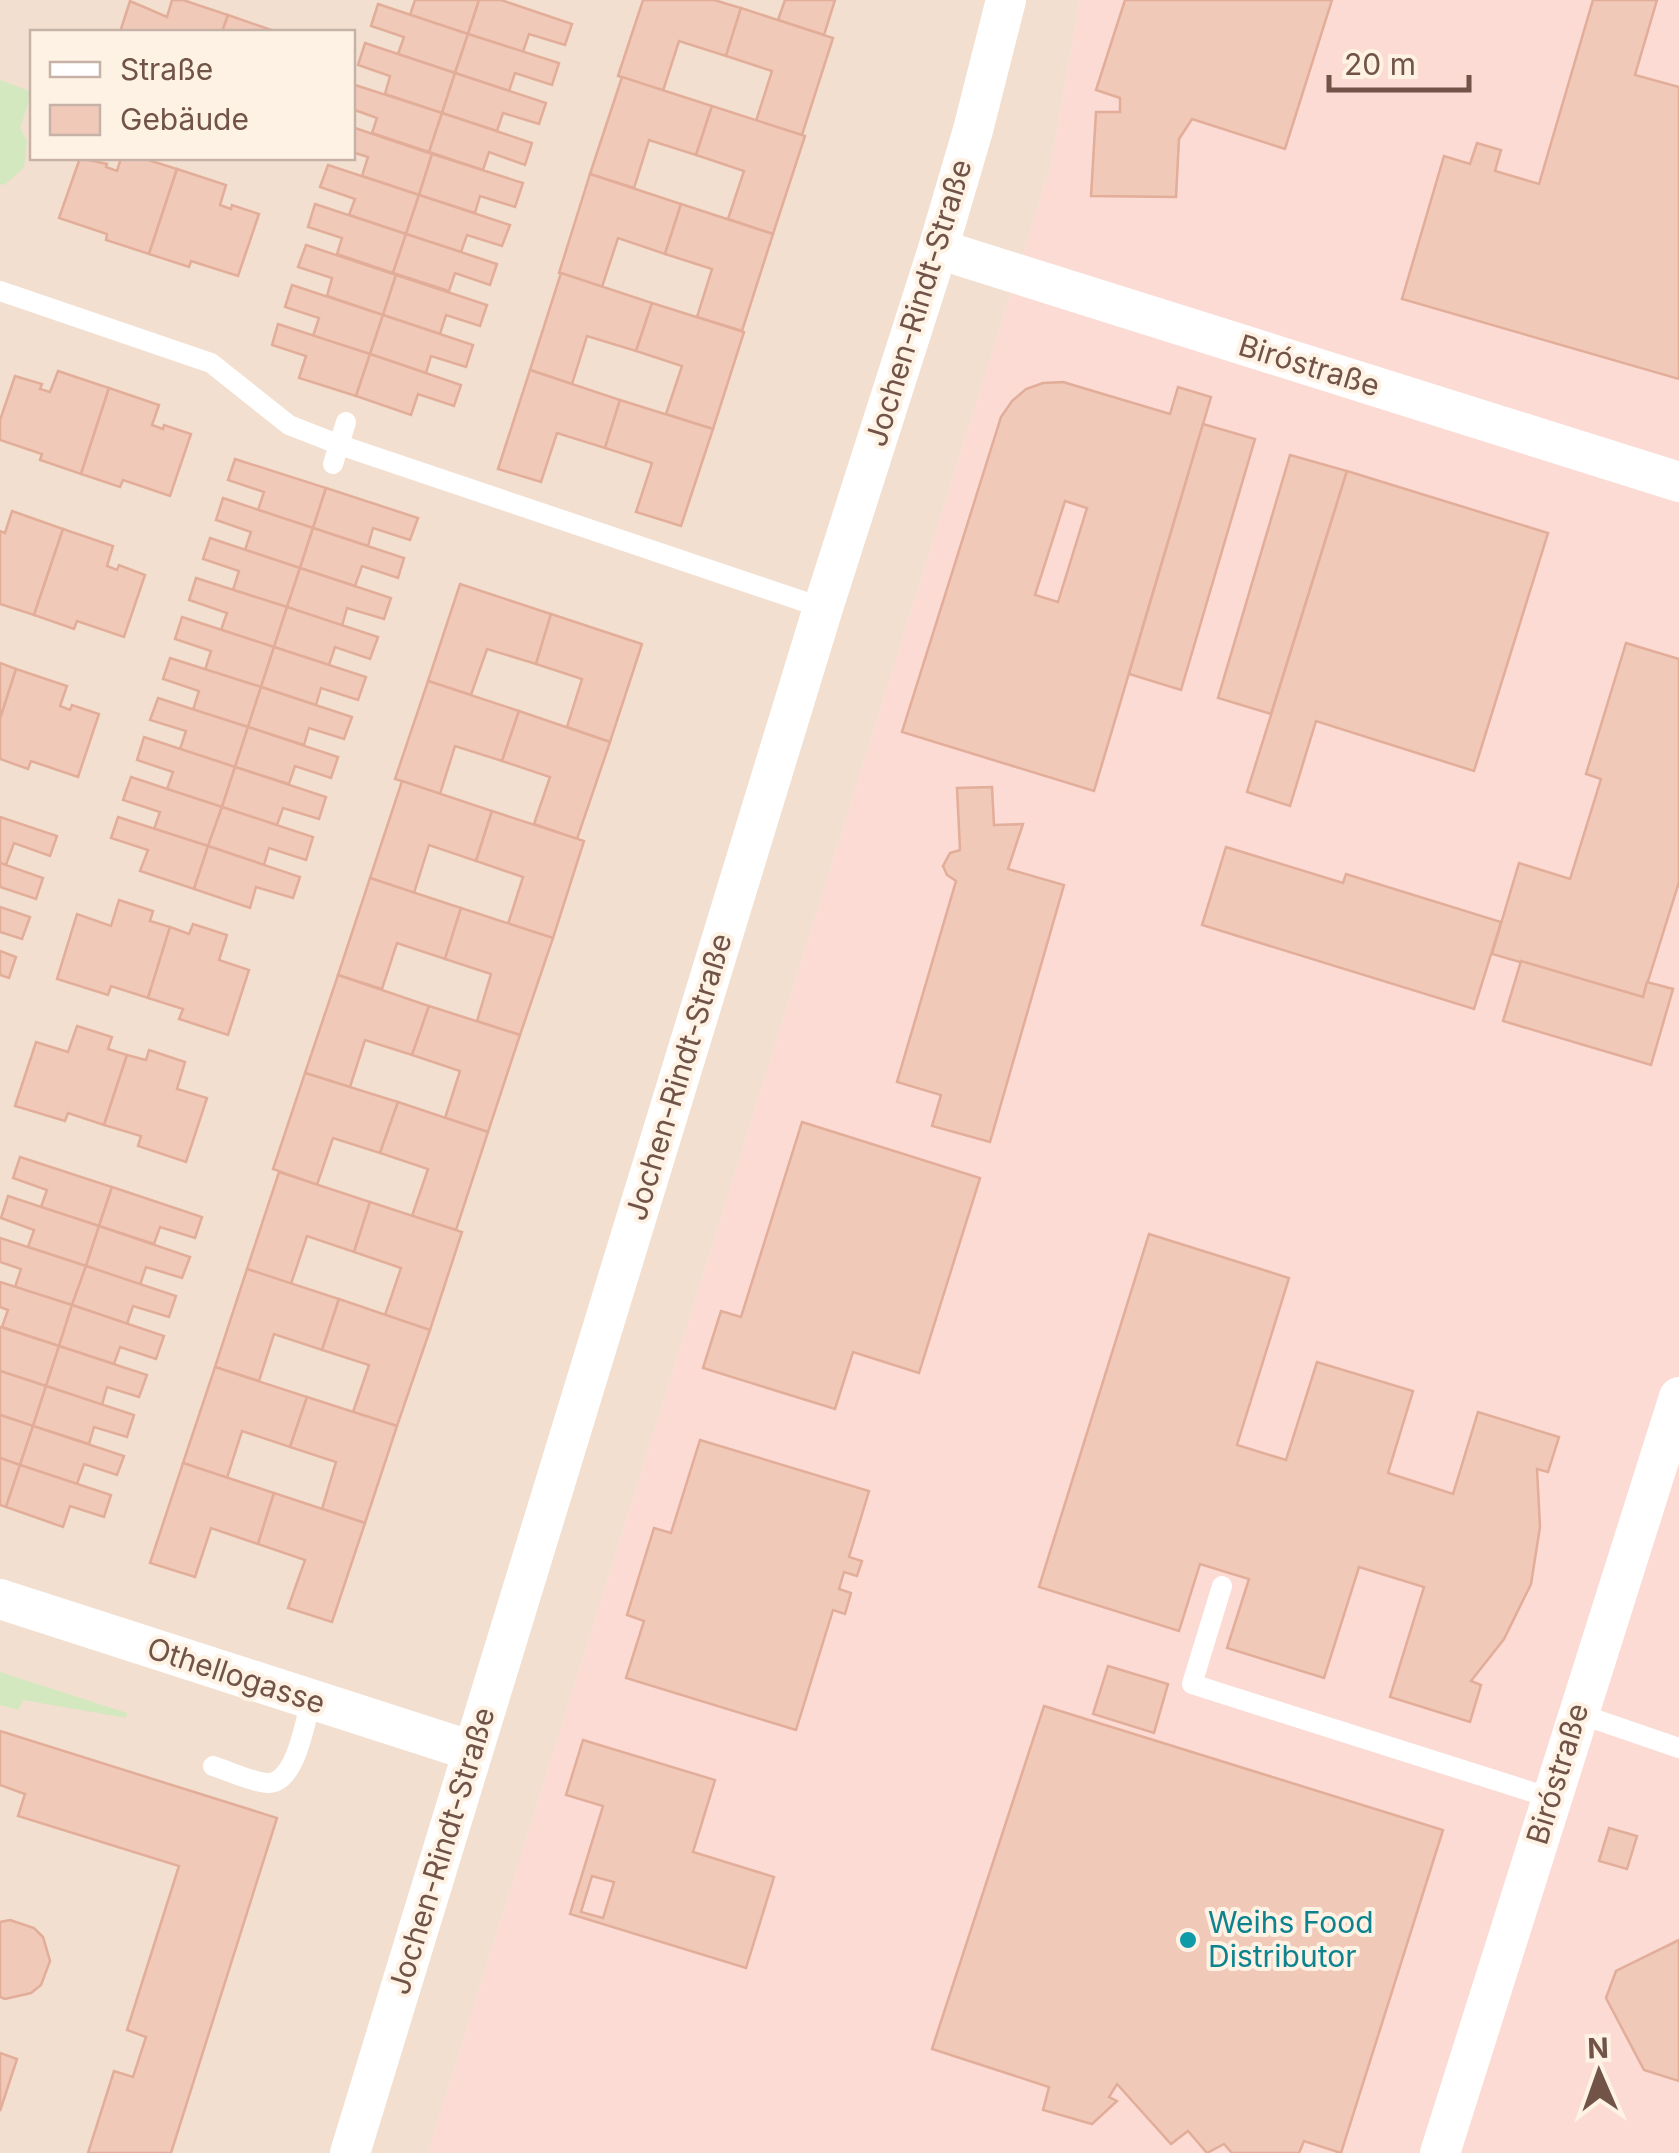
<svg xmlns="http://www.w3.org/2000/svg" width="1679" height="2153" font-family="Inter,sans-serif">
	<rect width="100%" height="100%" fill="#fbeee0"/>
	<path fill="#f2dfcf" fill-rule="evenodd" d="M0,0H1080L1051,165L428,2153H0ZM32,32H352V158H32Z"/>
	<polygon fill="#fbdbd4" points="1080,0 1679,0 1679,2153 428,2153 1051,165"/>
	<g fill="#d4e8bf">
		<polygon points="0,80 32,92 20,128 27,141 24,168 4,185 0,184"/>
		<polygon points="0,1672 127,1713 126,1718 23,1700 18,1710 0,1705"/>
	</g>
	<g fill="#f0c9b8" stroke="#e2ad99" stroke-width="2.5" fill-rule="evenodd">
		<polygon points="172,0 183,0 228,15 222,32 120,32 130,1 167,17"/>
		<polygon points="415,0 479,0 468,34 410,15"/>
		<polygon points="479,0 501,0 572,24 565,45 529,34 523,52 468,34"/>
		<polygon points="643,0 714,0 741,8 726,56 679,41 663,91 618,76"/>
		<polygon points="785,0 835,0 824,35 778,20"/>
		<polygon points="1125,0 1332,0 1285,149 1192,119 1179,139 1176,197 1091,196 1096,112 1120,112 1120,98 1096,90"/>
		<polygon points="1593,0 1657,0 1635,75 1679,87 1679,379 1402,299 1444,156 1470,164 1477,143 1501,150 1495,171 1539,184"/>
		<polygon points="378,4 468,34 455,73 398,54 404,37 371,26"/>
		<polygon points="741,8 833,38 802,135 756,121 772,71 726,56"/>
		<polygon points="228,15 277,32 222,32"/>
		<polygon points="468,34 559,63 552,85 515,73 509,91 455,73"/>
		<polygon points="365,43 455,73 442,113 385,94 390,76 358,65"/>
		<polygon points="455,73 546,103 539,124 503,113 497,131 442,113"/>
		<polygon points="622,77 712,106 696,155 649,140 634,188 590,174"/>
		<polygon points="352,84 442,113 429,152 372,133 377,118 352,109"/>
		<polygon points="712,106 805,136 773,234 728,219 744,171 696,155"/>
		<polygon points="442,113 532,143 525,165 489,152 483,170 429,152"/>
		<polygon points="352,127 432,154 419,195 362,176 368,157 352,152"/>
		<polygon points="432,154 523,183 515,207 480,196 475,213 419,195"/>
		<polygon points="80,158 107,164 106,167 117,171 121,158 142,158 177,169 149,254 106,240 107,234 59,218"/>
		<polygon points="328,165 419,195 406,234 349,215 355,199 320,187"/>
		<polygon points="177,169 226,185 220,205 231,209 232,205 259,214 238,276 191,261 189,267 149,254"/>
		<polygon points="590,174 681,204 665,254 618,238 602,287 559,273"/>
		<polygon points="419,195 510,225 502,246 467,235 461,252 406,234"/>
		<polygon points="315,204 406,234 393,273 337,254 342,238 308,227"/>
		<polygon points="681,204 773,234 742,331 697,317 712,269 665,254"/>
		<polygon points="406,234 497,264 490,285 455,273 449,291 393,273"/>
		<polygon points="306,245 396,275 383,315 327,296 332,278 298,267"/>
		<polygon points="561,273 652,303 636,351 587,336 572,384 530,370"/>
		<polygon points="396,275 487,305 480,326 446,315 440,334 383,315"/>
		<polygon points="292,285 383,315 370,354 313,336 319,318 285,307"/>
		<polygon points="652,303 744,332 713,429 666,414 682,366 636,351"/>
		<polygon points="383,315 473,345 466,367 431,356 426,373 370,354"/>
		<polygon points="278,324 370,354 356,396 299,378 306,356 272,345"/>
		<polygon points="370,354 461,385 454,406 418,394 411,415 356,396"/>
		<polygon points="530,370 620,400 605,448 557,433 541,482 498,469"/>
		<polygon points="58,371 109,388 81,474 40,460 42,454 0,440 0,420 15,376 42,384 40,389 50,392"/>
		<path d="M1063,382L1170,414L1178,387L1211,397L1094,791L902,732L1001,417L1012,401L1026,389L1043,383ZM1065,501L1087,508L1058,602L1035,595Z"/>
		<polygon points="109,388 159,405 152,425 163,429 164,425 191,434 170,496 123,480 120,487 81,474"/>
		<polygon points="620,400 713,429 681,526 636,512 652,463 605,448"/>
		<polygon points="1203,424 1255,439 1181,690 1129,674"/>
		<polygon points="1290,455 1347,471 1271,714 1218,698"/>
		<polygon points="235,459 326,488 313,528 258,510 264,492 228,480"/>
		<polygon points="1347,471 1548,533 1474,771 1316,721 1290,806 1247,792"/>
		<polygon points="326,488 418,518 410,540 373,528 368,546 313,528"/>
		<polygon points="223,498 313,528 300,568 245,550 251,532 216,520"/>
		<polygon points="12,511 63,529 34,615 0,604 0,531 5,533"/>
		<polygon points="313,528 404,558 398,578 362,566 355,586 300,568"/>
		<polygon points="63,529 113,546 107,566 117,570 119,565 145,575 124,637 77,621 74,629 34,615"/>
		<polygon points="210,538 300,568 287,607 233,590 239,571 203,559"/>
		<polygon points="300,568 391,598 384,619 347,608 342,626 287,607"/>
		<polygon points="196,578 287,607 274,647 221,630 227,613 189,600"/>
		<polygon points="460,584 551,614 536,664 487,649 471,695 428,681"/>
		<polygon points="287,607 378,637 370,659 335,647 329,665 274,647"/>
		<polygon points="551,614 642,644 610,742 567,727 582,679 536,664"/>
		<polygon points="182,617 274,647 261,687 205,670 211,651 175,639"/>
		<polygon points="1626,643 1679,659 1679,882 1643,997 1492,954 1519,863 1570,879 1601,779 1586,774"/>
		<polygon points="274,647 366,677 358,700 321,688 316,705 261,687"/>
		<polygon points="170,658 261,687 248,727 193,710 199,691 163,679"/>
		<polygon points="0,663 16,669 0,719"/>
		<polygon points="16,669 67,686 60,706 70,710 72,705 99,714 78,777 31,761 28,769 0,759 0,719"/>
		<polygon points="428,681 519,711 502,761 455,746 440,794 395,779"/>
		<polygon points="261,687 352,717 344,739 309,728 304,745 248,727"/>
		<polygon points="158,698 248,727 235,767 180,749 186,731 150,720"/>
		<polygon points="519,711 610,742 577,839 534,824 550,777 502,761"/>
		<polygon points="248,727 338,757 331,778 295,766 289,784 235,767"/>
		<polygon points="144,737 235,767 222,807 167,789 173,772 137,760"/>
		<polygon points="235,767 326,797 319,819 283,808 277,825 222,807"/>
		<polygon points="131,777 222,807 208,846 154,829 160,812 123,800"/>
		<polygon points="402,781 492,811 476,861 429,845 414,893 370,878"/>
		<polygon points="992,787 994,825 1023,824 1008,869 1064,885 990,1142 932,1126 941,1095 897,1082 956,881 947,875 943,866 950,853 960,850 957,788"/>
		<polygon points="222,807 313,837 306,860 269,848 264,865 208,846"/>
		<polygon points="492,811 584,841 553,938 508,924 523,877 476,861"/>
		<polygon points="0,817 57,836 50,856 14,843 6,865 0,863"/>
		<polygon points="118,817 208,846 194,889 140,871 148,850 111,838"/>
		<polygon points="208,846 300,877 293,898 256,887 250,908 194,889"/>
		<polygon points="1226,847 1343,883 1346,874 1501,922 1474,1009 1202,925"/>
		<polygon points="0,863 43,878 36,899 0,887"/>
		<polygon points="370,878 461,908 445,959 397,943 382,989 338,975"/>
		<polygon points="119,900 153,911 150,921 170,927 148,998 111,986 108,995 57,979 77,914 111,926"/>
		<polygon points="0,907 30,917 22,939 0,932"/>
		<polygon points="461,908 553,938 520,1035 477,1021 491,974 445,959"/>
		<polygon points="193,924 227,935 219,960 249,970 228,1035 179,1019 183,1009 148,998 170,927 189,934"/>
		<polygon points="0,951 16,957 9,978 0,975"/>
		<polygon points="1521,961 1643,997 1647,982 1673,989 1651,1065 1503,1021"/>
		<polygon points="338,975 429,1006 412,1055 365,1040 350,1087 305,1073"/>
		<polygon points="429,1006 520,1035 488,1132 445,1118 460,1071 412,1055"/>
		<polygon points="77,1026 112,1037 108,1049 127,1055 104,1125 68,1113 65,1121 15,1106 36,1042 68,1052"/>
		<polygon points="149,1050 185,1062 177,1089 207,1098 186,1162 138,1146 141,1136 104,1125 127,1055 146,1060"/>
		<polygon points="305,1073 398,1102 380,1153 333,1138 317,1185 273,1169"/>
		<polygon points="398,1102 488,1132 456,1230 412,1216 428,1169 380,1153"/>
		<polygon points="802,1122 980,1178 919,1373 853,1352 835,1409 703,1368 721,1311 741,1317"/>
		<polygon points="20,1157 112,1187 99,1226 41,1207 47,1190 13,1178"/>
		<polygon points="279,1172 370,1202 354,1252 307,1236 291,1284 247,1269"/>
		<polygon points="112,1187 202,1217 195,1238 160,1227 154,1244 99,1226"/>
		<polygon points="8,1196 99,1226 86,1266 28,1247 34,1230 1,1218"/>
		<polygon points="370,1202 462,1232 430,1330 385,1315 401,1268 354,1252"/>
		<polygon points="99,1226 190,1257 182,1278 146,1267 140,1285 86,1266"/>
		<polygon points="1149,1234 1289,1278 1237,1445 1286,1460 1317,1362 1413,1391 1388,1473 1453,1494 1478,1412 1559,1437 1548,1472 1537,1469 1540,1527 1531,1584 1504,1639 1471,1681 1481,1685 1470,1722 1390,1697 1424,1587 1359,1567 1324,1678 1227,1648 1249,1579 1200,1564 1179,1631 1039,1587"/>
		<polygon points="0,1238 86,1266 72,1305 15,1287 21,1269 0,1262"/>
		<polygon points="86,1266 176,1296 169,1317 133,1306 127,1324 72,1305"/>
		<polygon points="247,1269 339,1299 322,1350 274,1334 259,1381 215,1367"/>
		<polygon points="0,1282 72,1305 59,1346 2,1327 8,1310 0,1307"/>
		<polygon points="339,1299 430,1330 397,1426 353,1412 369,1365 322,1350"/>
		<polygon points="72,1305 164,1336 156,1359 120,1347 114,1364 59,1346"/>
		<polygon points="0,1327 59,1346 46,1386 0,1371"/>
		<polygon points="59,1346 147,1375 139,1397 107,1387 102,1405 46,1386"/>
		<polygon points="215,1367 307,1397 290,1447 242,1431 227,1478 183,1463"/>
		<polygon points="0,1371 46,1386 33,1426 0,1415"/>
		<polygon points="46,1386 134,1415 127,1437 94,1427 89,1444 33,1426"/>
		<polygon points="307,1397 397,1426 365,1523 322,1509 336,1462 290,1447"/>
		<polygon points="0,1415 33,1426 20,1465 0,1458"/>
		<polygon points="33,1426 124,1456 117,1475 84,1464 77,1484 20,1465"/>
		<polygon points="700,1440 869,1491 849,1557 862,1561 857,1576 844,1572 839,1589 851,1593 845,1614 833,1610 796,1730 626,1678 644,1621 627,1615 654,1528 671,1533"/>
		<polygon points="0,1458 20,1465 6,1507 0,1505"/>
		<polygon points="183,1463 274,1493 258,1544 211,1528 195,1577 150,1563"/>
		<polygon points="20,1465 111,1495 104,1517 70,1506 63,1527 6,1507"/>
		<polygon points="274,1493 365,1523 332,1622 288,1608 305,1560 258,1544"/>
		<polygon points="1108,1666 1168,1684 1154,1733 1093,1714"/>
		<polygon points="1044,1706 1443,1830 1341,2153 1304,2141 1299,2153 1232,2153 1224,2144 1207,2153 1188,2131 1171,2144 1117,2084 1109,2097 1117,2101 1092,2124 1043,2110 1049,2087 932,2049"/>
		<polygon points="0,1731 277,1818 171,2153 88,2153 114,2071 133,2077 146,2037 127,2030 179,1866 18,1816 25,1794 0,1785"/>
		<path d="M583,1740L715,1780L693,1852L774,1877L746,1968L570,1914L603,1806L566,1795ZM592,1876L614,1882L603,1918L581,1912Z"/>
		<polygon points="1609,1828 1637,1836 1627,1869 1599,1861"/>
		<polygon points="10,1920 34,1928 43,1937 50,1961 41,1985 31,1993 5,1999 0,1997 0,1922"/>
		<polygon points="1679,1940 1679,2081 1644,2070 1606,1998 1616,1971"/>
		<polygon points="0,2053 17,2059 0,2111"/>
	</g>
	<g fill="none" stroke-linecap="round" stroke-linejoin="round">
		<g stroke="#fff" stroke-width="20">
			<polyline points="0,291 211,363 289,425 340,445 823,608"/>
			<polyline points="333,464 346,422"/>
			<polyline points="1222,1586 1192,1684 1551,1798"/>
			<polyline points="1577,1713 1679,1748"/>
			<path d="M213,1766C229,1771 251,1782 268,1783C296,1783 305,1722 311,1700"/>
		</g>
		<g stroke="#fff" stroke-width="40">
			<polyline points="938,249 1679,482"/>
			<polyline points="0,1599 472,1751"/>
			<polyline points="350,2153 823,608 938,249 973,130 1006,0"/>
			<polyline points="1440,2153 1679,1397"/>
		</g>
	</g>
	<circle fill="#0f9aa8" stroke="#fef2e5" stroke-width="4" cx="1188" cy="1940" r="10"/>
	<g text-anchor="middle" stroke-width="8" stroke-linejoin="round" paint-order="stroke">
		<g font-size="30" fill="#715348" stroke="#fef2e5">
			<text transform="translate(919 303) rotate(-73)" y="10">Jochen-Rindt-Straße</text>
			<text transform="translate(1309 366) rotate(17)" y="10">Biróstraße</text>
			<text transform="translate(679 1077) rotate(-73)" y="10">Jochen-Rindt-Straße</text>
			<text transform="translate(236 1676) rotate(18)" y="10">Othellogasse</text>
			<text transform="translate(1558 1774) rotate(-73)" y="10">Biróstraße</text>
			<text transform="translate(442 1851) rotate(-73)" y="10">Jochen-Rindt-Straße</text>
		</g>
		<g font-size="30" fill="#0d838f" stroke="#fef2e5" text-anchor="start">
			<text x="1208" y="1933">Weihs Food<tspan x="1208" dy="34">Distributor</tspan></text>
		</g>
	</g>
	<rect x="30" y="30" width="325" height="130" fill="#fef2e5" stroke="#c6b2a6" stroke-width="2.5"/>
	<rect x="50" y="62" width="50" height="15" fill="#ffffff" stroke="#c6b2a6" stroke-width="2.5"/>
	<text x="120" y="80" font-size="30" fill="#715348">Straße</text>
	<rect x="50" y="105" width="50" height="30" fill="#f0c9b8" stroke="#c6b2a6" stroke-width="2.5"/>
	<text x="120" y="130" font-size="30" fill="#715348">Gebäude</text>
	<g transform="translate(1599 2073) rotate(358)" stroke="#fef2e5" stroke-width="8" paint-order="stroke">
	<path d="M0-8L18 38L0 25L-18 38Z" fill="#715348"/>
	<text y="-15" font-size="28" font-weight="bold" text-anchor="middle" fill="#715348">N</text>
	</g>
	<path d="M1329 75v15h140v-15" fill="none" stroke="#715348" stroke-width="5"/>
	<text x="1344" y="75" font-size="30" fill="#715348" stroke="#fef2e5" stroke-width="8" paint-order="stroke">20 m</text>
</svg>
